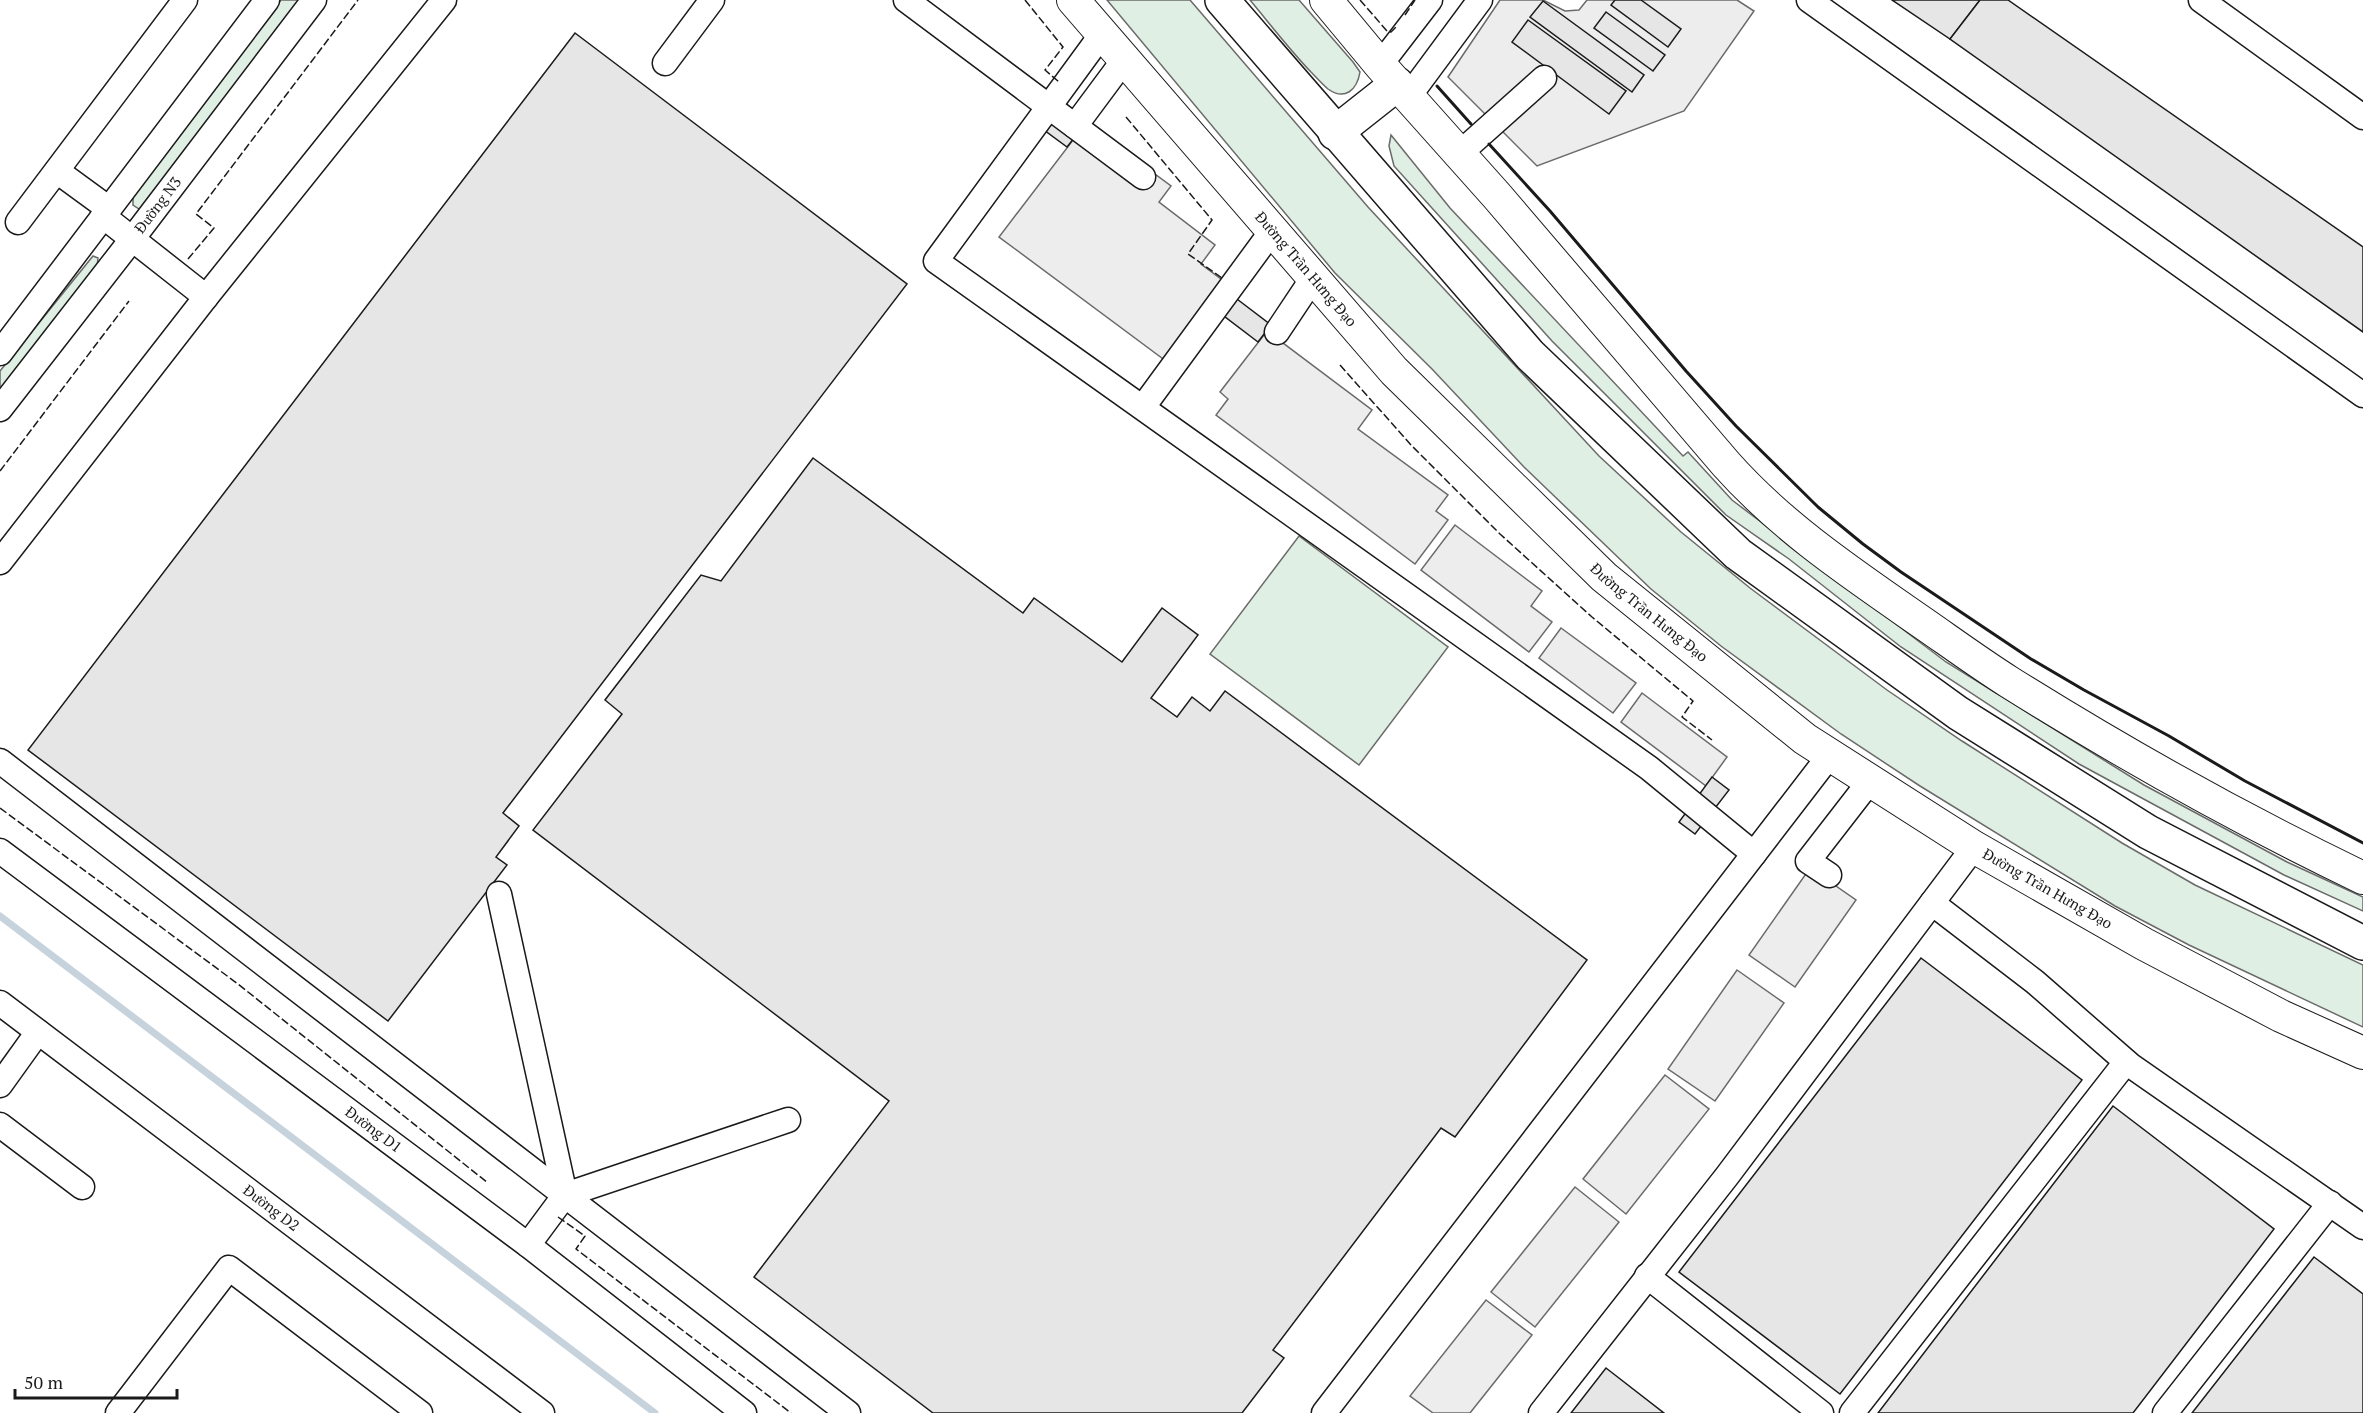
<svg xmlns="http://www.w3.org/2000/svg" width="2363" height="1413" font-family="'PT Serif',serif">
	<rect width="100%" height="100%" fill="#fff"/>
	<g fill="#e0efe3" stroke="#6a6a6a" stroke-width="1.5">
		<polygon points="281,0 300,0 142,208 139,209 133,205 133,197 141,185"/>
		<polygon points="1107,0 1190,0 1368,207 1599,456 1681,532 1750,588 1887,690 1962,741 2122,843 2195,885 2363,965 2363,1027 2189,945 2115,906 1920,786 1841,734 1721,646 1651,589 1524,467 1432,369 1335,273"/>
		<path d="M1250,0H1299L1353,62L1360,72C1357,90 1345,101 1328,89C1322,84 1316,77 1311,72C1289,49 1270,24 1250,0Z"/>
		<polygon points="1391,135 1450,208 1683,456 1688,452 1732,500 1946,662 2144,785 2287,862 2363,897 2363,911 2284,875 2079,764 1901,647 1789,559 1726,515 1552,341 1394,166 1389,146"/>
		<polygon points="93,256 98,258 97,267 0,394 0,371"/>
		<polygon points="1299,536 1448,647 1359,765 1210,654"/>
	</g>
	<g fill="#ededed" stroke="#6a6a6a" stroke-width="1.5">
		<polygon points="1500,0 1543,0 1565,11 1579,10 1587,0 1737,0 1754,11 1684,111 1537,166 1448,77"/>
		<polygon points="1086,123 1171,186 1159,202 1215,245 1201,264 1237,291 1178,370 999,237"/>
		<polygon points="1267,331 1372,410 1358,429 1448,495 1436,511 1448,520 1415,564 1216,415 1228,399 1220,392"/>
		<polygon points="1455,525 1542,591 1531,606 1552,622 1529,652 1421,570"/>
		<polygon points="1561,628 1636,683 1613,713 1539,658"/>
		<polygon points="1642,693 1727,757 1706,786 1621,722"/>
		<polygon points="1810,868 1856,900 1795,987 1749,955"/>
		<polygon points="1737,970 1784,1003 1715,1101 1668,1069"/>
		<polygon points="1665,1075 1709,1109 1626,1214 1583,1179"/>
		<polygon points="1575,1187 1619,1222 1535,1327 1491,1292"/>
		<polygon points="1486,1300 1532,1335 1470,1413 1433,1413 1410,1396"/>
	</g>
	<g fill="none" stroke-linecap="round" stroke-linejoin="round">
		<polyline stroke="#c6d2dc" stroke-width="7" points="0,916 655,1413"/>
	</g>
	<g fill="#e6e6e6" stroke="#1a1a1a" stroke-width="1.5">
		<polygon points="1615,0 1641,0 1681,29 1668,47 1611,5"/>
		<polygon points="1892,0 1980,0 1950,39"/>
		<polygon points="1980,0 2008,0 2363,247 2363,332 1950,39"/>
		<polygon points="1543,1 1644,75 1632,92 1530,17"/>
		<polygon points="1606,12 1665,55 1653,71 1594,28"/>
		<polygon points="1528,20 1626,91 1609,114 1512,42"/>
		<polygon points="575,33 907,284 503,813 519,826 496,857 507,865 388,1021 28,750"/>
		<polygon points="1054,108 1082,128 1067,147 1040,127"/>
		<polygon points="1233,296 1271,325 1258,342 1220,313"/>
		<polygon points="813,458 1023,613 1034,598 1122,662 1162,608 1198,635 1151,698 1177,717 1192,697 1210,711 1225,691 1587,960 1455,1137 1441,1128 1273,1350 1284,1358 1242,1413 933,1413 754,1277 889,1101 533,830 622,714 605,700 701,575 721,581"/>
		<polygon points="1712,777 1729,790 1695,834 1679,822"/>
		<polygon points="1921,958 2082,1080 1840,1394 1679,1272"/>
		<polygon points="2113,1106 2274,1229 2133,1413 1878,1413"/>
		<polygon points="2314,1257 2363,1294 2363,1413 2192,1413"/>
		<polygon points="1606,1368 1664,1413 1571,1413"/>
	</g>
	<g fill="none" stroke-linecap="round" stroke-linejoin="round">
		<defs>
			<g id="minor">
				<polyline points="906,0 1143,177"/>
				<polyline points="1809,0 2363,395"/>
				<polyline points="2201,0 2363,117"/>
				<polyline points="1102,34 936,261 1649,768 1754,854"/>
				<polyline points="665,63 712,0"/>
				<polyline points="1380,65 1430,0"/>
				<polyline points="1409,96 1480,0"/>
				<polyline points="1075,126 1124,60"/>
				<polyline points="1459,154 1544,78"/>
				<polyline points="57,171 109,209"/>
				<polyline points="103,216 206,297"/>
				<polyline points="18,222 185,0"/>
				<polyline points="1277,332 1313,278"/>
				<polyline points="0,353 267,0"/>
				<polyline points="1143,407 1272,231"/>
				<path id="s1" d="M0,409L133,238L314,0"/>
				<polyline points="0,562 206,297 444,0"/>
				<polyline points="0,761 848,1413"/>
				<path id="s2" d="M0,851L528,1245L744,1413"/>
				<polyline points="1829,875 1808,861 1870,781"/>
				<polyline points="499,894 565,1195"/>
				<polyline points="1932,903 2035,982 2130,1065 2363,1227"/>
				<path id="s3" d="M0,1003L542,1413"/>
				<polyline points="0,1085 38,1032"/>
				<polyline points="0,1125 82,1187"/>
				<polyline points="528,1245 565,1195 788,1120"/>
				<polyline points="1647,1276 1821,1413"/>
				<polyline points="118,1413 229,1268 420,1413"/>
				<polyline points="1324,1413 1830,755"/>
				<polyline points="1541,1413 1727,1176 1974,847"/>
				<polyline points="1852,1413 2126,1062"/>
				<polyline points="2165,1413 2330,1203"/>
			</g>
			<g id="major">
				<path id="s4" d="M1073,0L1394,371L1604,577L1805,739L1974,847L2144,944L2281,1016L2363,1053"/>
				<path d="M1326,0L1380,65L1497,196L1726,464C1782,527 1851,573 1920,621C1949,641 1979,663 2009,682C2124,754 2242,820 2363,878"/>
			</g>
			<g id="highway">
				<polyline points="1222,0 1530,355 1738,554 1958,713 2148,832 2363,943"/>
				<polyline points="1335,133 1397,84"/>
			</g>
		</defs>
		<use href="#minor" stroke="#1a1a1a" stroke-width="27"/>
		<use href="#major" stroke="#1a1a1a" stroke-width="34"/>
		<use href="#highway" stroke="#1a1a1a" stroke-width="36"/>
		<use href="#minor" stroke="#fff" stroke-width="24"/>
		<use href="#major" stroke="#fff" stroke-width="32"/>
		<use href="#highway" stroke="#fff" stroke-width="33"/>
		<g stroke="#1a1a1a" stroke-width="1.5" stroke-dasharray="8 3" stroke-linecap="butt">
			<polyline points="1025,0 1063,47 1045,70 1059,82"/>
			<polyline points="1360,0 1387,31 1391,32 1398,25"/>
			<polyline points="1405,15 1415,0"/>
			<polyline points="1126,117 1212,220 1188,254 1222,278"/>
			<polyline points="188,259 214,228 196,214 358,0"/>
			<polyline points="1340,365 1411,445 1500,534 1592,617 1693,701 1682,717 1712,740"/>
			<polyline points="0,471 129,301"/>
			<polyline points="0,808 238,984 488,1183"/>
			<polyline points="558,1217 585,1236 576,1249 791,1413"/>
		</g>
		<g stroke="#1a1a1a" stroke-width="3">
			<polyline points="1437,86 1471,124"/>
			<polyline points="1489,144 1550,211 1686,371 1736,426 1818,507 1863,544 1901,572 2031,659 2084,690 2169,736 2245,781 2363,843"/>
		</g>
	</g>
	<g text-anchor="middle" stroke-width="4.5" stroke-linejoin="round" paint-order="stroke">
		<g font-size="15" fill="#1a1a1a" stroke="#fff">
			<text dy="5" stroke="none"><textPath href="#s1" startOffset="258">Đường N3</textPath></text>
			<text dy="5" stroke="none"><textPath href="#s4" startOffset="356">Đường Trần Hưng Đạo</textPath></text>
			<text dy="5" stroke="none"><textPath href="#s4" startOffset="842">Đường Trần Hưng Đạo</textPath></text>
			<text dy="5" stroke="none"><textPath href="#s4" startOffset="1328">Đường Trần Hưng Đạo</textPath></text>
			<text dy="5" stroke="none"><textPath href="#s2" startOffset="466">Đường D1</textPath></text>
			<text dy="5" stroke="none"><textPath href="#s3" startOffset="340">Đường D2</textPath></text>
		</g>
	</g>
	<path d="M15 1389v9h162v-9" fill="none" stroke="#1a1a1a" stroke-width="3"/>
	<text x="24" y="1389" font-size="18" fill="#1a1a1a" stroke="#ffffff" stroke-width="4.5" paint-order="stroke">50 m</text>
</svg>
